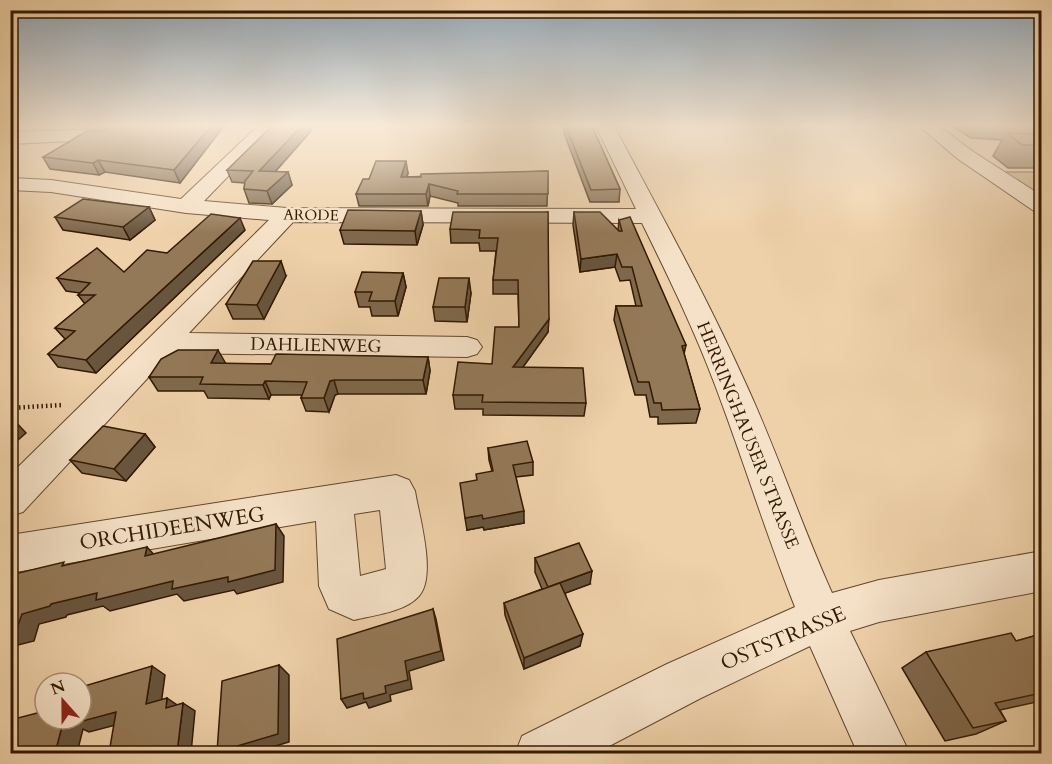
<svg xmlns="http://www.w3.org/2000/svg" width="1052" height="764" font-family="Cardo,serif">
	<rect width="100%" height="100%" fill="#efd1a9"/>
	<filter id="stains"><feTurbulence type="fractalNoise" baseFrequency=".00333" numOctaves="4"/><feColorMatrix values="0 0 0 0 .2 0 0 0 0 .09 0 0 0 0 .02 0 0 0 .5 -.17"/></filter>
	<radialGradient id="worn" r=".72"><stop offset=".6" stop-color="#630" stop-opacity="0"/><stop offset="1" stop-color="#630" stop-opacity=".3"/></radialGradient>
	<polygon fill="#cfb28c" stroke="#806646" stroke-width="1.5" points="1001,172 1041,172 1041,199"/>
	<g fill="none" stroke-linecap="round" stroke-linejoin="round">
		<defs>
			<g id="street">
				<path d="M258,126H277L204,201L287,208L636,209L596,126H614C659,211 706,295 745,382C777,451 801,524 832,593L879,580L1042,551V591L879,622L850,631L910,754H858L810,646L701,698L594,754H515L522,736L667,664L795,607C766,534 743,459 715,385C694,329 668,276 642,223L293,222L189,333L467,337L477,340L482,347L477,354L467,357L171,353L23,512L10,516V475L269,220L186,213L51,192L10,190V178L51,180L181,199Z"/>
				<polygon points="919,126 939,126 972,151 1042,196 1042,213 1034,211 958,159"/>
				<polygon points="107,129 116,135 114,139 10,144 10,132"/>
				<path d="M396,475L409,480L415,491C419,516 437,576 419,596C405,612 374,615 354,620L329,609L319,586L316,521L10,573V535ZM380,510L386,569L360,576L354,514Z"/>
			</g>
		</defs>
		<use href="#street" stroke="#61482a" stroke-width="2"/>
		<polyline stroke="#321a00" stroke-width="4.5" stroke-dasharray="1.5 3" stroke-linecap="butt" points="10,408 62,405"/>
		<use href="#street" fill="#f5e1c7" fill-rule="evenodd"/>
	</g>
	<g fill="#7f684c" stroke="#321a00" stroke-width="1.5">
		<polygon points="111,126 224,126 180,183 105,172 99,175 50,169 43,157 108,130"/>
		<polygon points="564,126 592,126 620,189 619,202 590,202 564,133"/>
		<polygon points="952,126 1041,126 1041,168 1008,168 993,156 1002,140 971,138"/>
		<polygon points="311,131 275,172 288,172 292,185 272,204 249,203 244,189 245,183 232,182 227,170"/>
		<polygon points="548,171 547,206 458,206 458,203 430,196 428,206 359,206 356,194 369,179 408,173 407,177"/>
		<polygon points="149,207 155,220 130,240 63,230 55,217"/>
		<polygon points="421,211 423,225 417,245 344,244 340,230"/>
		<polygon points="548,212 548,332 523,367 586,403 584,416 483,415 483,409 455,409 453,395 492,364 519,327 518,294 493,294 493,280 496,251 480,251 479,243 451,243 450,229"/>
		<polygon points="574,212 618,231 619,220 686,345 684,354 700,409 696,423 658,424 658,417 650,417 646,395 635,395 614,320 616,306 636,306 630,280 620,281 615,267 580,272 573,225"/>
		<polygon points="245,230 96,373 58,367 48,354 65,339 55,328 85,304 78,295 80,293 66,291 57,278 124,272 167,253"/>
		<polygon points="403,273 406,287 398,316 372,316 370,307 359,307 355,292"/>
		<polygon points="286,276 264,319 233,319 226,304"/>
		<polygon points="471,293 467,322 435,321 433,307"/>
		<polygon points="428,357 430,371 426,394 338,394 335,395 329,412 306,411 301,398 302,395 271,395 269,399 208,398 204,391 158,391 149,377 225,364 271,364"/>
		<polygon points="145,434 155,447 126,481 82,473 70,460"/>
		<polygon points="488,448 533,462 533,475 516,477 524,523 484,530 483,527 467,530 477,480 492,471 489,460"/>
		<polygon points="535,558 590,584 565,593 580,646 524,669 505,615 504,603 542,589 535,572"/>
		<polygon points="1041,634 1041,701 1000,710 1006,721 976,734 945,741 902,668 926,652 1016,641"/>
		<polygon points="1041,746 1041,753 1038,747"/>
	</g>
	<g fill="#68553e" stroke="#321a00" stroke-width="1.5">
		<polygon points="211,126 224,126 180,183 174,170"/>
		<polygon points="302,126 310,126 311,131 264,184 259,171"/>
		<polygon points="98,160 105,172 99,175 93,163"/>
		<polygon points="406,161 408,173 403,189 401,177"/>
		<polygon points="288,172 292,185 272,204 267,191"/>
		<polygon points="429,184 430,196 428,206 426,194"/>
		<polygon points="149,207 155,220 130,240 123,227"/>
		<polygon points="421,211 423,225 417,245 415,231"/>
		<polygon points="240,218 245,230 96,373 86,360"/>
		<polygon points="617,254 615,267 580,272 581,259"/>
		<polygon points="281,261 286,276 264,319 257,305"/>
		<polygon points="403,273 406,287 398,316 395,301"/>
		<polygon points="469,278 471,293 467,322 465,307"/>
		<polygon points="549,319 548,332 513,381 513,367"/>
		<polygon points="218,350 226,364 211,363"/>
		<polygon points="428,357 430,371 426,394 423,380"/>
		<polygon points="334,380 338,394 335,395 329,412 324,398 330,381"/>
		<polygon points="265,381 271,395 269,399 263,385"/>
		<polygon points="12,418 26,433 10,447 10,419"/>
		<polygon points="145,434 155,447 126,481 114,469"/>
		<polygon points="524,511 524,523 484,530 483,527 467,530 465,518 482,515"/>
		<polygon points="276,524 284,536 283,582 237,594 234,590 184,601 177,594 110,611 103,606 67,615 66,617 39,624 34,641 10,647 10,632 22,614"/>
		<polygon points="147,547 158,559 145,556"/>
		<polygon points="592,571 590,584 547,600 548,587"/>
		<polygon points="433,609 436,619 444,660 409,671 412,689 390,695 391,701 369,708 366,702 347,708 341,699 385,686 405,661"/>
		<polygon points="583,634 580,646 524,669 524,658"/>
		<polygon points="279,665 289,675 289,742 252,753 219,753 217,752"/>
		<polygon points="152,666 165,675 160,712 146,704"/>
		<polygon points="167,698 180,707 166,708"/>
		<polygon points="183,703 195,711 191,753 177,753"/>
		<polygon points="116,712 131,721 89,732 83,729 77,753 55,753 64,719 81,719"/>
	</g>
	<g fill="#947958" stroke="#321a00" stroke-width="1.5">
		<polygon points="111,126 211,126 174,170 98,160 93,163 43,157 87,131 108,130"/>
		<polygon points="272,126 302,126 259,171 288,172 267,191 244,189 245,181 253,171 227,170"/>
		<polygon points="566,126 592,126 620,189 591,190"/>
		<polygon points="1007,133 1041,135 1041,145 1022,145"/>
		<polygon points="376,161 406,161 401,177 421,177 421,174 548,171 548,194 457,194 458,191 429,184 426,194 356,194 363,179 369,179"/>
		<polygon points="83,199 149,207 123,227 55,217"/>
		<polygon points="348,210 421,211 415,231 340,230"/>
		<polygon points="453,212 548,212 549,319 513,367 583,368 586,403 482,402 483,395 453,395 458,362 492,364 495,327 519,327 518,280 493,280 498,238 479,238 480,230 450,229"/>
		<polygon points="574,212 600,212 619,231 622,231 619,220 630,217 686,345 682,346 700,409 662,410 661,403 654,403 649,382 638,382 616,306 642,306 632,267 622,267 617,254 581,259"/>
		<polygon points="211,214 240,218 86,360 48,354 75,331 55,328 95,295 78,295 90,283 57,278 97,248 124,272 147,250 167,253"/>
		<polygon points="253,261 281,261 257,305 226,304"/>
		<polygon points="362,272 403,273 395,301 369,301 372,292 355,292"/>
		<polygon points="439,278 469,278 465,307 433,307"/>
		<polygon points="178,350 218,350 211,363 271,364 276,354 428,357 423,380 334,380 330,381 324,398 301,398 307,382 265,381 263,385 200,384 203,377 149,377 161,359"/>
		<polygon points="103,426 145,434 114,469 70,460"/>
		<polygon points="527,441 533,462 513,465 524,511 483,519 482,515 465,518 460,483 477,480 476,474 493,471 488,448"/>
		<polygon points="276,524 275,570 228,582 228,577 172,589 173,581 96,600 97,593 51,604 50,606 22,614 16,631 10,632 10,575 64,562 62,566 147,547 145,556"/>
		<polygon points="579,543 592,571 548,587 535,558"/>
		<polygon points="560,583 583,634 524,658 504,603"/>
		<polygon points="433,609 441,651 405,661 408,680 385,686 386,693 364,699 363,693 341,699 337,639"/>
		<polygon points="1011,633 1016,641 1041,634 1041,693 995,703 1006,721 973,728 926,652"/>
		<polygon points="279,665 278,734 217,752 222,681"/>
		<polygon points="152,666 146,704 167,698 166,708 183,703 177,753 109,753 116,712 72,724 74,719 81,719 81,687"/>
		<polygon points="45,711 45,719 64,719 55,753 10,753 10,720"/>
	</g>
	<linearGradient id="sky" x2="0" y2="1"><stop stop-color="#91a7b8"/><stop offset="0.54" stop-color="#f8ead8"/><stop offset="1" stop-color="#f8ead8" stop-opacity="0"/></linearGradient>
	<rect width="1052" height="233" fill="url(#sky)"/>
	<g text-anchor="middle" stroke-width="5" stroke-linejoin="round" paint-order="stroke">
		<g font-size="15" fill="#321a00" stroke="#f5e1c7">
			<text transform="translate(311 215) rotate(1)" y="5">ARODE</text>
		</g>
		<g font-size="18" fill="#321a00" stroke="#f5e1c7">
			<text transform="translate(316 345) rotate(1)" y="6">DAHLIENWEG</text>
			<text transform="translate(748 435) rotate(68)" y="6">HERRINGHAUSER STRASSE</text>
		</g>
		<g font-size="21" fill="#321a00" stroke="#f5e1c7">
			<text transform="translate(172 528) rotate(-9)" y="7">ORCHIDEENWEG</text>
			<text transform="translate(783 638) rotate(-23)" y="7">OSTSTRASSE</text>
		</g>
	</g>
	<rect width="1052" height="764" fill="none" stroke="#efd1a9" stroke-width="36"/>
	<rect x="12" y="12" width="1028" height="740" fill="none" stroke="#321a00" stroke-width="3"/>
	<rect x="18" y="18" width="1016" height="728" fill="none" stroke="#321a00" stroke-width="1.5"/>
	<g transform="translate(63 701) rotate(339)"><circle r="28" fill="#f5e1c7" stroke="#a79177" stroke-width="1.5"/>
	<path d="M0-4.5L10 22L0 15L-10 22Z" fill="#8f2418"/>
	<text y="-9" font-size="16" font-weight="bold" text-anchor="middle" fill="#321a00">N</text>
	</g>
	<rect width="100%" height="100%" filter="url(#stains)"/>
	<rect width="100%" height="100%" fill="url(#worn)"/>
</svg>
